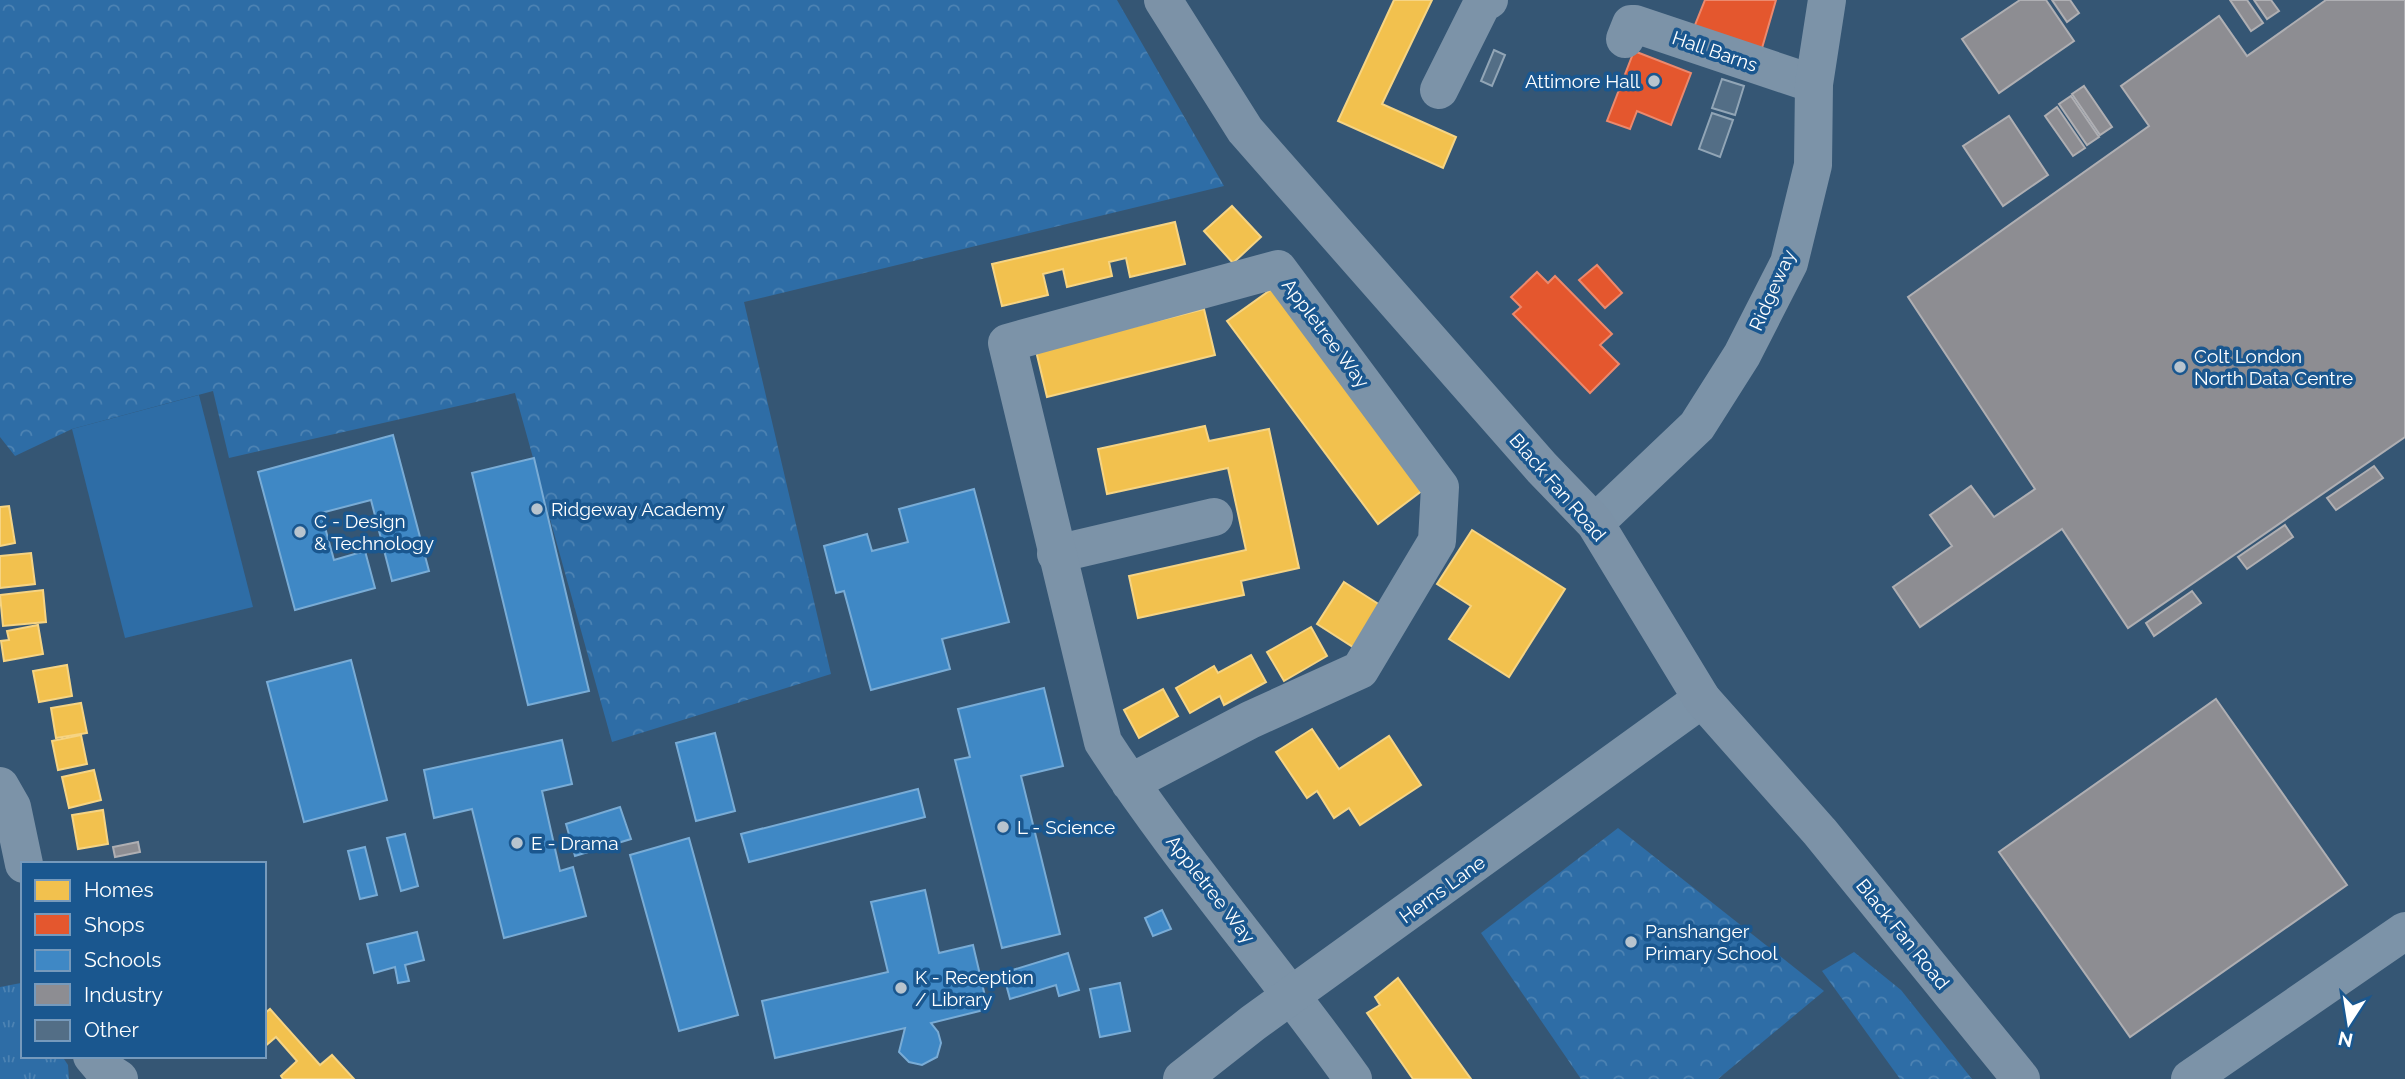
<svg xmlns="http://www.w3.org/2000/svg" width="2405" height="1079" font-family="Raleway,sans-serif">
	<defs>
		<pattern id="grass-tufts" width="24" height="20" patternUnits="userSpaceOnUse" patternTransform="scale(1.75)"><rect width="24" height="20" fill="#2e6da6"/><path d="M3 7l-1-3M5 7V3M7 7l1-3M15 17l-1-3M17 17v-4M19 17l1-3" fill="none" stroke="#4d83b3"/></pattern>
		<pattern id="forest-crowns" width="20" height="18" patternUnits="userSpaceOnUse" patternTransform="scale(1.75)"><rect width="20" height="18" fill="#2e6da6"/><path d="M2 6a3 3 0 1 1 6 0M12 15a3 3 0 1 1 6 0" fill="none" stroke="#4d83b3"/></pattern>
	</defs>
	<rect width="100%" height="100%" fill="#355674"/>
	<polygon fill="url(#grass-tufts)" points="21,983 23,1056 62,1056 68,1065 69,1079 0,1079 0,987"/>
	<g fill="url(#forest-crowns)">
		<polygon points="0,0 1117,0 1224,186 744,302 831,674 612,742 515,393 229,458 213,391 72,429 15,456 0,437"/>
		<polygon points="1618,828 1824,991 1718,1079 1581,1079 1481,933"/>
		<polygon points="1854,952 1901,990 1972,1079 1900,1079 1822,971"/>
	</g>
	<polygon fill="#2e6da6" points="199,395 253,607 125,638 72,429"/>
	<g fill="#f2c14e" stroke="#f6d483" stroke-width="2">
		<polygon points="1394,0 1432,0 1382,104 1456,137 1443,168 1338,121"/>
		<polygon points="1232,206 1261,237 1233,263 1204,231"/>
		<polygon points="1175,222 1185,264 1130,277 1126,258 1109,262 1112,276 1067,287 1063,269 1043,274 1048,295 1002,306 992,264"/>
		<polygon points="1273,288 1423,490 1378,524 1227,321"/>
		<polygon points="1204,309 1215,355 1047,397 1036,351"/>
		<polygon points="1205,426 1209,441 1269,429 1299,568 1241,581 1244,595 1138,618 1129,576 1246,550 1228,468 1107,494 1098,449"/>
		<polygon points="9,506 15,543 0,546 0,507"/>
		<polygon points="1472,530 1565,589 1509,677 1449,639 1471,606 1437,584"/>
		<polygon points="31,553 35,584 0,588 0,556"/>
		<polygon points="1344,582 1380,605 1353,647 1317,624"/>
		<polygon points="43,590 46,622 3,626 0,595"/>
		<polygon points="38,625 43,654 4,661 1,641 9,640 7,631"/>
		<polygon points="1311,627 1327,656 1284,681 1267,652"/>
		<polygon points="1251,655 1266,682 1224,705 1220,696 1190,713 1176,688 1214,666 1218,673"/>
		<polygon points="67,665 72,696 39,702 33,671"/>
		<polygon points="1163,689 1178,716 1139,738 1124,710"/>
		<polygon points="81,703 87,733 56,738 51,708"/>
		<polygon points="1312,729 1339,769 1389,736 1421,785 1360,825 1349,808 1334,818 1317,791 1307,798 1276,752"/>
		<polygon points="81,735 87,764 58,770 52,741"/>
		<polygon points="94,770 101,800 69,808 62,777"/>
		<polygon points="103,810 108,844 78,849 72,815"/>
		<polygon points="1398,978 1471,1079 1413,1079 1367,1013 1380,1005 1375,997"/>
		<polygon points="270,1009 320,1065 332,1055 354,1079 283,1079 281,1076 297,1061 276,1037 264,1047 264,1014"/>
	</g>
	<g fill="#e4572e" stroke="#ec896d" stroke-width="2">
		<polygon points="1705,0 1776,0 1760,55 1693,30"/>
		<polygon points="1634,51 1691,73 1671,125 1637,111 1630,129 1607,121"/>
		<polygon points="1597,265 1622,293 1605,308 1579,280"/>
		<polygon points="1537,272 1548,283 1555,276 1612,334 1600,345 1619,364 1590,393 1513,314 1521,307 1511,297"/>
	</g>
	<g fill="#3f88c5" stroke="#79acd6" stroke-width="2">
		<polygon points="393,435 429,571 392,581 371,500 321,513 334,560 365,551 375,588 295,610 258,472"/>
		<polygon points="534,458 589,691 528,705 472,473"/>
		<polygon points="974,489 1009,622 942,639 950,669 871,690 844,591 836,593 824,546 867,534 872,551 908,542 899,509"/>
		<polygon points="351,660 387,800 304,822 267,682"/>
		<polygon points="1044,688 1063,766 1021,776 1060,934 1002,948 955,760 970,757 958,709"/>
		<polygon points="715,733 735,811 696,821 676,743"/>
		<polygon points="562,740 572,784 542,791 560,871 573,867 586,916 504,938 472,809 434,818 424,770"/>
		<polygon points="918,789 925,817 749,862 741,834"/>
		<polygon points="620,807 631,839 575,856 566,824"/>
		<polygon points="405,834 418,886 401,891 387,838"/>
		<polygon points="689,838 738,1015 679,1031 630,855"/>
		<polygon points="365,847 377,895 360,899 348,851"/>
		<polygon points="925,890 939,953 973,945 988,1009 931,1023 938,1032 941,1043 937,1057 922,1065 909,1062 899,1052 905,1028 775,1058 762,1001 888,972 871,902"/>
		<polygon points="1162,910 1171,929 1153,936 1145,918"/>
		<polygon points="417,932 424,960 405,965 409,981 398,983 395,967 374,973 367,944"/>
		<polygon points="1068,953 1079,990 1059,996 1056,985 1010,999 1003,973"/>
		<polygon points="1120,983 1130,1031 1100,1037 1090,989"/>
	</g>
	<g fill="#8d8d92" stroke="#afafb3" stroke-width="2">
		<polygon points="2020,0 2046,0 2074,41 1999,93 1962,39"/>
		<polygon points="2052,0 2070,0 2079,13 2067,22"/>
		<polygon points="2230,0 2247,0 2263,23 2251,31"/>
		<polygon points="2254,0 2271,0 2279,11 2267,19"/>
		<polygon points="2326,0 2405,0 2405,437 2128,628 2062,529 1920,627 1893,587 1952,546 1930,515 1971,486 1994,517 2035,489 1908,297 2149,126 2121,86 2219,16 2247,56"/>
		<polygon points="2084,86 2112,127 2100,135 2072,94"/>
		<polygon points="2071,96 2099,137 2087,145 2059,104"/>
		<polygon points="2057,107 2085,148 2073,156 2045,116"/>
		<polygon points="2009,116 2048,175 2003,206 1963,146"/>
		<polygon points="2374,466 2383,478 2336,510 2327,498"/>
		<polygon points="2285,525 2293,537 2247,569 2238,557"/>
		<polygon points="2192,591 2201,603 2154,636 2146,623"/>
		<polygon points="2216,699 2347,885 2130,1037 1999,852"/>
		<polygon points="138,842 140,852 115,857 113,847"/>
	</g>
	<g fill="#536e86" stroke="#91a5b6" stroke-width="2">
		<polygon points="1494,50 1505,55 1492,86 1481,81"/>
		<polygon points="1722,79 1744,86 1735,115 1712,108"/>
		<polygon points="1712,113 1733,120 1720,157 1699,149"/>
	</g>
	<g fill="none" stroke-linecap="round" stroke-linejoin="round">
		<g stroke="#7c93a8" stroke-width="38">
			<polyline points="1625,39 1631,24 1635,24 1814,84"/>
			<polyline points="1439,90 1482,4 1489,0"/>
			<polyline points="1595,523 1697,426 1742,355 1789,263 1813,165 1814,84 1827,0"/>
			<polyline points="1056,554 1214,517"/>
			<path d="M1130,783L1250,720L1360,670L1437,541L1440,487L1278,269L1007,343L1103,742C1179,859 1272,965 1353,1079"/>
			<polyline points="0,786 12,807 24,864"/>
			<polyline points="92,1056 102,1068 119,1079"/>
			<polyline points="1182,1079 1253,1023 1702,699"/>
			<polyline points="2190,1079 2405,931"/>
		</g>
		<polyline stroke="#7c92a7" stroke-width="38" points="1163,0 1245,130 1542,468 1595,523 1702,699 1820,832 2021,1079"/>
	</g>
	<g fill="#b8c4ce" stroke="#1a578f" stroke-width="2.5">
		<circle cx="1654" cy="81" r="7"/>
		<circle cx="2180" cy="367" r="7"/>
		<circle cx="537" cy="509" r="7"/>
		<circle cx="300" cy="532" r="7"/>
		<circle cx="1003" cy="827" r="7"/>
		<circle cx="517" cy="843" r="7"/>
		<circle cx="1631" cy="942" r="7"/>
		<circle cx="901" cy="988" r="7"/>
	</g>
	<g text-anchor="middle" stroke-width="7" stroke-linejoin="round" paint-order="stroke">
		<g font-size="19" fill="#fff" stroke="#1a578f">
			<text transform="translate(1715 51) rotate(19)" y="7">Hall Barns</text>
			<text transform="translate(1772 290) rotate(-66)" y="7">Ridgeway</text>
			<text transform="translate(1326 333) rotate(53)" y="7">Appletree Way</text>
			<text transform="translate(1558 487) rotate(49)" y="7">Black Fan Road</text>
			<text transform="translate(1211 889) rotate(52)" y="7">Appletree Way</text>
			<text transform="translate(1442 889) rotate(-36)" y="7">Herns Lane</text>
			<text transform="translate(1903 934) rotate(51)" y="7">Black Fan Road</text>
		</g>
		<g font-size="19" fill="#fff" stroke="#1a578f" text-anchor="start">
			<text x="1640" y="88" text-anchor="end">Attimore Hall</text>
			<text x="2194" y="363">Colt London<tspan x="2194" dy="22">North Data Centre</tspan></text>
			<text x="551" y="516">Ridgeway Academy</text>
			<text x="314" y="528">C - Design<tspan x="314" dy="22">&amp; Technology</tspan></text>
			<text x="1017" y="834">L - Science</text>
			<text x="531" y="850">E - Drama</text>
			<text x="1645" y="938">Panshanger<tspan x="1645" dy="22">Primary School</tspan></text>
			<text x="915" y="984">K - Reception<tspan x="915" dy="22">/ Library</tspan></text>
		</g>
	</g>
	<rect x="21" y="862" width="245" height="196" fill="#1a578f" stroke="#769abc" stroke-width="2"/>
	<rect x="35" y="880" width="35" height="21" fill="#f2c14e" stroke="#769abc" stroke-width="2"/>
	<text x="84" y="897" font-size="21" fill="#ffffff">Homes</text>
	<rect x="35" y="914" width="35" height="21" fill="#e4572e" stroke="#769abc" stroke-width="2"/>
	<text x="84" y="932" font-size="21" fill="#ffffff">Shops</text>
	<rect x="35" y="950" width="35" height="21" fill="#3f88c5" stroke="#769abc" stroke-width="2"/>
	<text x="84" y="967" font-size="21" fill="#ffffff">Schools</text>
	<rect x="35" y="984" width="35" height="21" fill="#8d8d92" stroke="#769abc" stroke-width="2"/>
	<text x="84" y="1002" font-size="21" fill="#ffffff">Industry</text>
	<rect x="35" y="1020" width="35" height="21" fill="#536e86" stroke="#769abc" stroke-width="2"/>
	<text x="84" y="1037" font-size="21" fill="#ffffff">Other</text>
	<g transform="translate(2349 1023) rotate(192)" stroke="#1a578f" stroke-width="5" paint-order="stroke">
	<path d="M0-5L12 26L0 18L-12 26Z" fill="#ffffff"/>
	<text y="-10" font-size="19" font-weight="bold" text-anchor="middle" fill="#ffffff">N</text>
	</g>
</svg>
